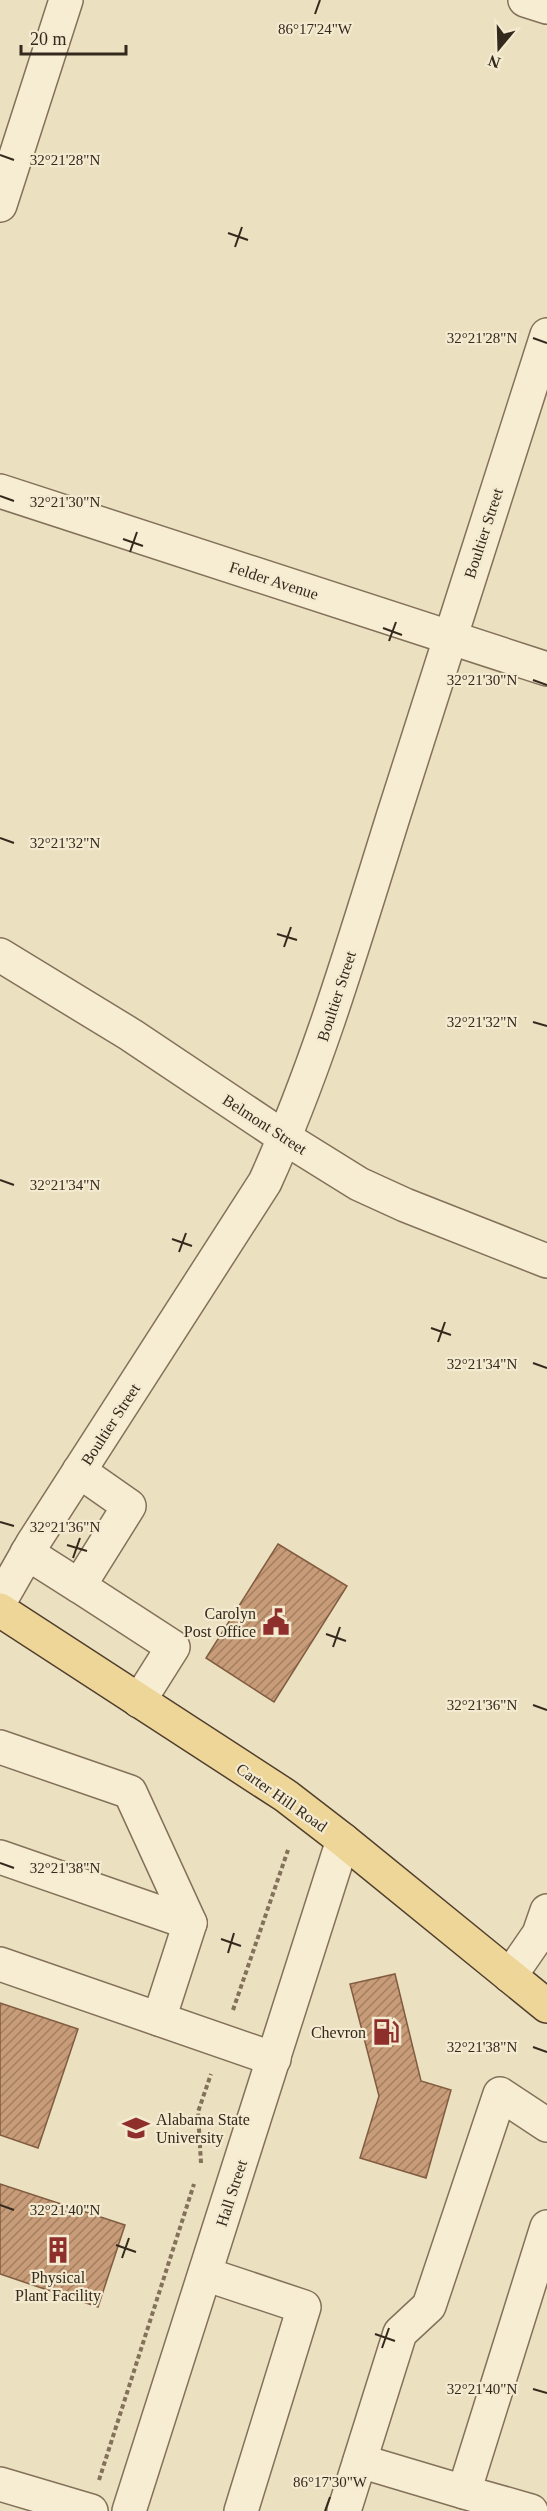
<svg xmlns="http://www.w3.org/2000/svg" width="547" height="2511" font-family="Georgia,serif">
	<defs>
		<pattern id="building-hatch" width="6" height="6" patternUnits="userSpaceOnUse" patternTransform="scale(1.5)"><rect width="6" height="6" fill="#c89c78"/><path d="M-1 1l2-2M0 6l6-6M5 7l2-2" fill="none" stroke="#a37f62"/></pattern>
	</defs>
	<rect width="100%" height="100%" fill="#ebe0c0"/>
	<g fill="url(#building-hatch)" stroke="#815c40" stroke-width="1.5">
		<polygon points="278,1544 347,1586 274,1702 206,1658"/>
		<polygon points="395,1974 421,2081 451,2090 426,2178 360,2158 379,2096 350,1984"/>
		<polygon points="0,2003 78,2029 38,2148 0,2135"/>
		<polygon points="0,2184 125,2225 98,2307 0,2274"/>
	</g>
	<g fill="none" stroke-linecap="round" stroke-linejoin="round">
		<defs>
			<g id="minor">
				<polyline points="525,0 547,7"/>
				<polyline points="0,205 66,0"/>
				<polyline points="0,491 547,669"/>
				<polyline points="0,955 131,1035 285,1138 359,1184 405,1205 547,1261"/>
				<polyline points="79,1471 129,1506 79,1586 173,1647 139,1701"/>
				<polyline points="27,1553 79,1586"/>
				<path d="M0,1601L33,1543L265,1182C319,1063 355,938 394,814C445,654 496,495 547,335"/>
				<polyline points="0,1747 130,1792 190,1923 159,2019"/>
				<polyline points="0,1857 190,1923"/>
				<polyline points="0,1964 274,2059"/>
				<polyline points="510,1976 539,1934 547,1911"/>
				<polyline points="205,2274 304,2307 241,2511"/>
				<polyline points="360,2461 464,2492"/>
				<polyline points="0,2484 91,2511"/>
				<polyline points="129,2511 343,1840"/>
				<polyline points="344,2511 400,2333 429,2306 500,2094 547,2125"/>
				<polyline points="531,2511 464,2492 547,2227"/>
			</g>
			<polyline id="major" points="0,1610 286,1796 343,1840 547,2006"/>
		</defs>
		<use href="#minor" stroke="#837159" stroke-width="36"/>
		<use href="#major" stroke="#513f2d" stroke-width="36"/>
		<g stroke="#837159" stroke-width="4" stroke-dasharray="4.5 3" stroke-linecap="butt">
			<polyline points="233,2010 288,1850"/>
			<polyline points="201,2163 198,2112 211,2074"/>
			<polyline points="99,2480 194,2184"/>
		</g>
		<use href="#minor" stroke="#f7edd3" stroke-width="33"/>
		<use href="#major" stroke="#eed699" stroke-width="33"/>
	</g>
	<path fill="none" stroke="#34291d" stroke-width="2" d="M315,14L320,0M0,155L14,160M228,233L248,240M235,247L242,227M533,338L547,343M0,496L14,501M123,539L143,546M130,552L137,532M383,628L402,635M389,641L396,622M533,680L547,685M0,838L14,843M277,934L297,940M284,947L291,927M533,1022L547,1026M0,1180L14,1185M172,1239L192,1246M179,1252L186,1233M431,1328L451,1335M438,1342L445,1322M533,1363L547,1368M0,1522L14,1526M67,1545L87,1551M73,1558L80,1538M326,1634L346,1641M333,1647L340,1627M533,1705L547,1710M0,1863L14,1868M221,1939L241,1946M228,1953L234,1933M533,2047L547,2052M0,2205L14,2210M116,2245L136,2252M122,2258L129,2238M375,2334L395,2341M382,2348L389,2328M533,2389L547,2393M325,2511L330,2497"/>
	<defs>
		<symbol id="civic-bare" viewBox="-9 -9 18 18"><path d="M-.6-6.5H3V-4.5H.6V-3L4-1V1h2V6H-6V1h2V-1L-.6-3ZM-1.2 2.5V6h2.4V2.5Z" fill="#8f2f2c" stroke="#f3eacf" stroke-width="2.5" paint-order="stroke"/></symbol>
		<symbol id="fuel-bare" viewBox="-9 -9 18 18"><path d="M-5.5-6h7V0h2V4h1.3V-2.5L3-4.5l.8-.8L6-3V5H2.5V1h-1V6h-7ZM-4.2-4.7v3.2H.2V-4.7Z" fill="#8f2f2c" stroke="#f3eacf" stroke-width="2.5" paint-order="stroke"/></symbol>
		<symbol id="university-bare" viewBox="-9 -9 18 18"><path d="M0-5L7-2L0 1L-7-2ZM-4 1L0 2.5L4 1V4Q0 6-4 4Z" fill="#8f2f2c" stroke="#f3eacf" stroke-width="2.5" paint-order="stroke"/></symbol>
		<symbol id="building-bare" viewBox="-9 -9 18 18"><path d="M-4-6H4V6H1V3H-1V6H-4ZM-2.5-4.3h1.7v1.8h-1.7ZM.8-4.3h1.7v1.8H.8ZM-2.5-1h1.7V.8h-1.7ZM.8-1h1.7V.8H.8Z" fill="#8f2f2c" stroke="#f3eacf" stroke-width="2.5" paint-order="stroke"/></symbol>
	</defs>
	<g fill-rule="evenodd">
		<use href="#civic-bare" x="257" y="1603" width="38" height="38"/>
		<use href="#fuel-bare" x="367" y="2013" width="38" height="38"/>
		<use href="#university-bare" x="117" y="2109" width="38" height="38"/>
		<use href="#building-bare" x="39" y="2231" width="38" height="38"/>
	</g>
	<g text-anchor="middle" stroke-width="4.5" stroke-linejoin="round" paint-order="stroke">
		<g font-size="16" fill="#34291d" stroke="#f3eacf">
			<text transform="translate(483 533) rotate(-72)" y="6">Boultier Street</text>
			<text transform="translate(274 580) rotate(18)" y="6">Felder Avenue</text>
			<text transform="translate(336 996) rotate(-72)" y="6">Boultier Street</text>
			<text transform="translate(265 1124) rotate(33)" y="6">Belmont Street</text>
			<text transform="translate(110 1424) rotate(-57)" y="6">Boultier Street</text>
			<text transform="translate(282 1797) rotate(35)" y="6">Carter Hill Road</text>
			<text transform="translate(231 2193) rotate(-72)" y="6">Hall Street</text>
		</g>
		<g font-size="16" fill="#34291d" stroke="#f3eacf" text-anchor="end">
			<text x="256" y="1619">Carolyn<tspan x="256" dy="18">Post Office</tspan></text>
			<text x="366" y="2038">Chevron</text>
			<text x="156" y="2125" text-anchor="start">Alabama State<tspan x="156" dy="18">University</tspan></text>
			<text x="58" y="2283" text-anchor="middle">Physical<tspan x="58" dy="18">Plant Facility</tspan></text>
		</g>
	</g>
	<g font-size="15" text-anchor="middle" fill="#34291d" stroke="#f3eacf" stroke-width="4.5" stroke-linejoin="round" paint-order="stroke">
		<text x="315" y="34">86°17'24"W</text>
		<text x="65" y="165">32°21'28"N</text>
		<text x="482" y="343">32°21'28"N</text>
		<text x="65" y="507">32°21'30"N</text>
		<text x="482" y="685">32°21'30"N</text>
		<text x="65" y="848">32°21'32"N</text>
		<text x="482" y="1027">32°21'32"N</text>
		<text x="65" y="1190">32°21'34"N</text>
		<text x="482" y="1369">32°21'34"N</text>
		<text x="65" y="1532">32°21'36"N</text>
		<text x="482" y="1710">32°21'36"N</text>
		<text x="65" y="1873">32°21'38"N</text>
		<text x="482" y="2052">32°21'38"N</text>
		<text x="65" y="2215">32°21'40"N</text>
		<text x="482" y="2394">32°21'40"N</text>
		<text x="330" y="2487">86°17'30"W</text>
	</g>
	<g transform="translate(499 48) rotate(199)" stroke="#f3eacf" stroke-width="4.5" paint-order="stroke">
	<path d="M0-4.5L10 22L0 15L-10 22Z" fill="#34291d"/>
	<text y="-9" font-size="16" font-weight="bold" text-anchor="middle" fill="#34291d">N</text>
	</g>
	<path d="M21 45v9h105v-9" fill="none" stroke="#34291d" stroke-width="3"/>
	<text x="30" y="45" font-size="18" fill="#34291d" stroke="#f3eacf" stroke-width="4.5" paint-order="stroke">20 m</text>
</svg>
